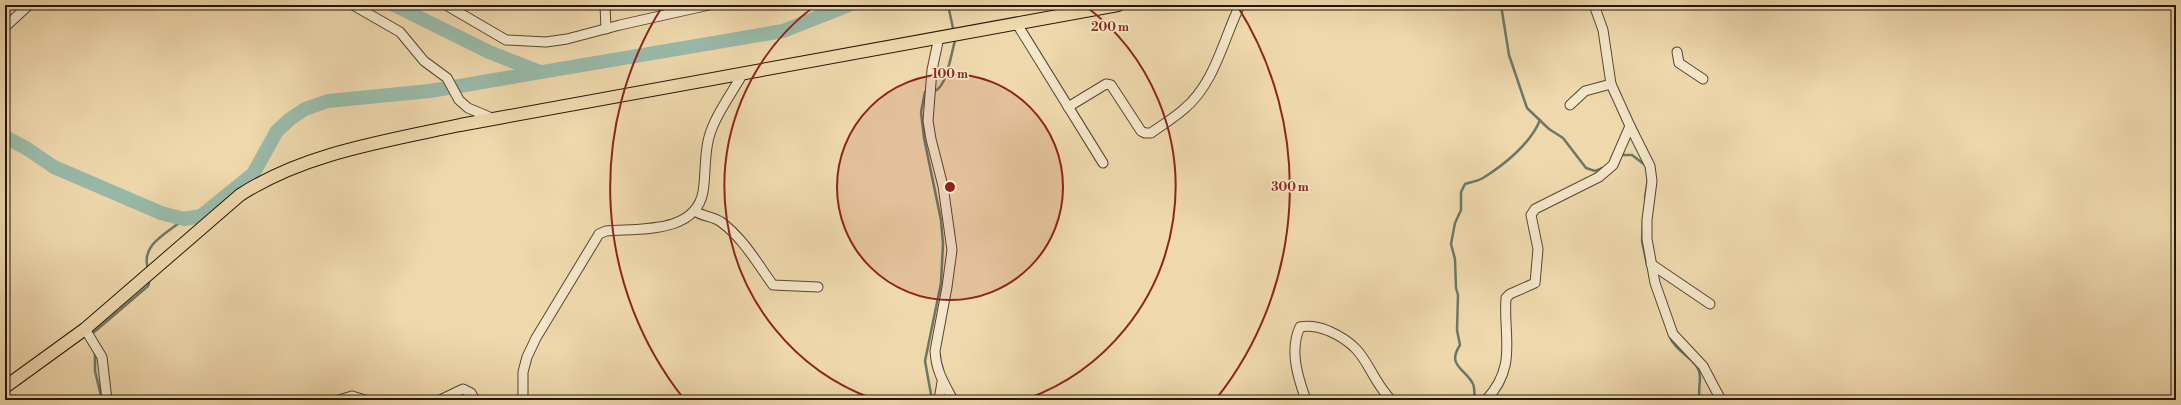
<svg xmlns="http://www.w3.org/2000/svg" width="2181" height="405" font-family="'Libre Bodoni',serif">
	<rect width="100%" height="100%" fill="#eed8ac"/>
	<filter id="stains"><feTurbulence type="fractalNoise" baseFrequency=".005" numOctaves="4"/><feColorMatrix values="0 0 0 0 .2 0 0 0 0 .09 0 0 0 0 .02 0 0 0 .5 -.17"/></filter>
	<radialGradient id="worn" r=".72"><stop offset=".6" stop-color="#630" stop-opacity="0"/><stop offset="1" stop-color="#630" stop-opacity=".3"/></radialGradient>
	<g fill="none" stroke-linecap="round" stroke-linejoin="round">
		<g stroke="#6b7867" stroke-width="2.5">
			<polyline points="948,5 953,28"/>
			<polyline points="1501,5 1509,55 1527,108 1549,129 1563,138 1586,168 1595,171 1605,167"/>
			<path d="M934,91C947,88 951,53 955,41"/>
			<polyline points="925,92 921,112 924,138 941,220 943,244 941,283 925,361 932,400"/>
			<polyline points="1620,155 1632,155 1645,165"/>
			<polyline points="1645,198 1648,179"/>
			<polyline points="1643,219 1642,241 1647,265"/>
			<path d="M148,269C140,244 168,233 184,219"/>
			<polyline points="93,333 148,286 149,283"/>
			<path d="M1669,335C1675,352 1695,358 1699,371C1702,380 1697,391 1700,400"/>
			<polyline points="95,353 95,371 102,400"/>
			<path d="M1475,400C1474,395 1475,388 1473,384C1466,369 1446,366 1460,345L1457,330L1458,295L1456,288L1455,259L1451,244L1455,223L1461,210V192L1465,184C1471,182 1478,181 1483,178C1504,165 1531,143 1540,120"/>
		</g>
		<g stroke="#99baa9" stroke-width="14">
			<polyline points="394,5 489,52 540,72"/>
			<polyline points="5,137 26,148 54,167 161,213 184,219 201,216 253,174 277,131 290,119 305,109 328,101 430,91 783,31 849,5"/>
		</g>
		<defs>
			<g id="minor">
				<polyline points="353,5 400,32 424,61 447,78 459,100 468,108 492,118"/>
				<polyline points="446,5 506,40 546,42 567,39 620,25 709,5"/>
				<polyline points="605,5 606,29"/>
				<polyline points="1594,5 1603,30 1611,84 1630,126 1650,166 1652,181 1647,220 1647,239 1655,283 1673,334 1703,366 1721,400"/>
				<polyline points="1017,24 1103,163"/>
				<polyline points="5,27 29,5"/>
				<path d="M939,37L932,70L928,121L931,139L943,186L952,250L947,287L935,351C936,371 944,383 953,400"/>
				<polyline points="1677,52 1679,63 1703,79"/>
				<polyline points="1570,105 1585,91 1611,84"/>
				<path d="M1068,107L1106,84L1111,85L1141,131L1145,133H1151C1162,125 1174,118 1184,109C1215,83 1223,40 1240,5"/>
				<path d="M695,211C703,217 713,216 721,222C743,238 757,263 773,285L818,287"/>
				<polyline points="1651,264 1710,304"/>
				<polyline points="85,329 102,357 107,400"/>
				<polyline points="339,400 352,396 365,400"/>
				<polyline points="440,400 463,389 471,393 475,400"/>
				<path d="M523,400V372L527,357L536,338L599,234L606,231C640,228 695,234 703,192C706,174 704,155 709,137C715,116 731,94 742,75"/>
				<polyline points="939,400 942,382"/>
				<path d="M1306,400C1298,378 1289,350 1300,327C1311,325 1319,327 1329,331C1370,349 1365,372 1391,400"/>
				<path d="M1486,400C1518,366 1503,336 1506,298L1510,294L1535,283L1538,249L1531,215L1535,209L1599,177L1613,165L1630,126"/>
			</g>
			<path id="major" d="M5,387L85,329L240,195C305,153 386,141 460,125L1118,5"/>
		</defs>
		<use href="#minor" stroke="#57462f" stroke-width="11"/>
		<use href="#major" stroke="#251605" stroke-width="14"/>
		<use href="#minor" stroke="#f4e6c9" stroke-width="9"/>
		<use href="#major" stroke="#eed8ac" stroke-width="12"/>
	</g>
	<circle cx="950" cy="187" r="113" fill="#8f2418" fill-opacity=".12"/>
	<g fill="none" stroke="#8f2418" stroke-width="2">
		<circle cx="950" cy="187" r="113"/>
		<path d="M873 399A226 226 0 0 1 816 5M1084 5A226 226 0 0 1 1027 399"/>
		<path d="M684 399A340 340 0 0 1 662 7M1238 7A340 340 0 0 1 1216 399"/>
	</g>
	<circle cx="950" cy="187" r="6" fill="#8f2418" stroke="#f4e6c9" stroke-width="2"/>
	<g font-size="12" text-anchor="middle" font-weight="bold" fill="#8f2418" stroke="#f4e6c9" stroke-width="3.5" stroke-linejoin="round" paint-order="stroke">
		<text x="1110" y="31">200 m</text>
		<text x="950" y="78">100 m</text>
		<text x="1290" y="191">300 m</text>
	</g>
	<rect width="2181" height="405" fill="none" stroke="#eed8ac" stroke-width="20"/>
	<rect x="6" y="6" width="2169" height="393" fill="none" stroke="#251605" stroke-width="2"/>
	<rect x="10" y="10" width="2161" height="385" fill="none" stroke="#251605"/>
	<rect width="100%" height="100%" filter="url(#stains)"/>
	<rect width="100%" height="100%" fill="url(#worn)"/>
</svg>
